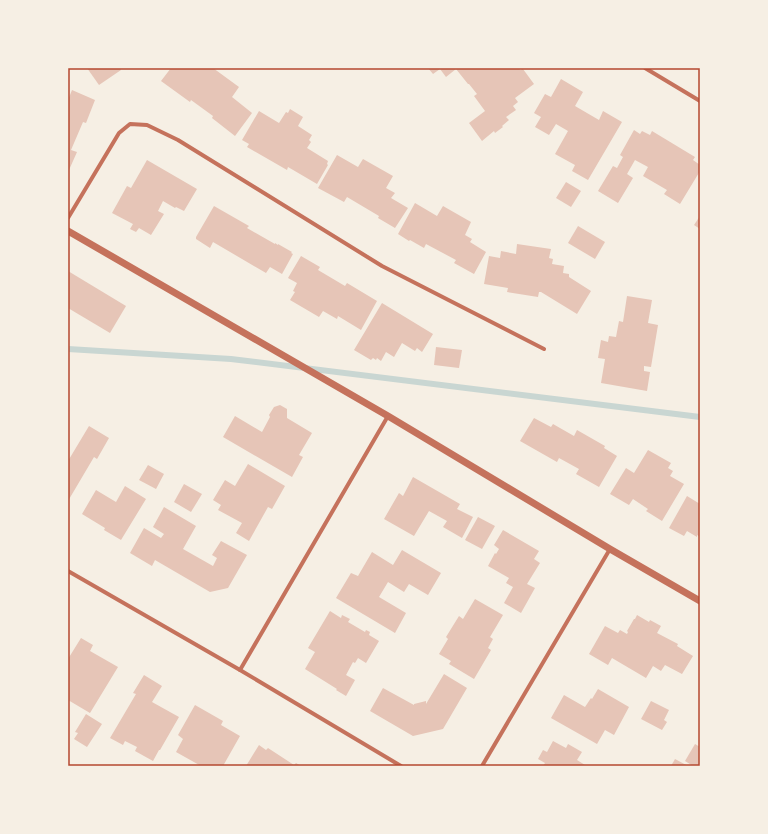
<svg xmlns="http://www.w3.org/2000/svg" width="768" height="834" font-family="Roboto,sans-serif">
	<rect width="100%" height="100%" fill="#f6efe4"/>
	<g fill="none" stroke-linecap="round" stroke-linejoin="round">
		<polyline stroke="#c9d6d2" stroke-width="6" points="68,349 231,359 700,417"/>
	</g>
	<g fill="#e6c5b7">
		<polygon points="87,68 120,68 121,70 99,85"/>
		<polygon points="171,68 213,68 239,87 232,97 252,113 235,136 212,118 213,116 191,100 190,102 161,81"/>
		<polygon points="428,68 519,68 520,70 523,69 534,84 515,98 518,102 513,106 516,110 506,117 509,120 502,126 503,127 495,133 494,131 482,141 469,123 485,111 474,96 477,94 469,84 468,84 456,69 446,77 440,69 433,74"/>
		<polygon points="561,79 583,92 575,106 599,120 603,111 622,122 588,180 572,171 575,165 555,154 568,131 556,124 549,135 535,127 541,117 534,113 545,94 551,97"/>
		<polygon points="72,90 95,100 86,123 83,122 71,150 77,152 69,170 68,169 68,100"/>
		<polygon points="290,109 303,117 298,126 312,135 309,140 311,142 307,148 328,161 327,164 328,165 317,184 288,167 287,170 247,147 249,144 242,140 259,111 279,123 286,112 288,113"/>
		<polygon points="634,130 640,134 642,131 650,135 652,131 695,157 693,160 700,165 700,171 680,204 664,194 667,190 643,176 648,167 635,160 627,174 633,178 618,203 598,191 613,166 617,168 623,157 620,155"/>
		<polygon points="337,155 358,167 363,159 393,176 386,188 395,193 391,198 408,208 395,228 378,218 379,216 347,197 344,202 318,188"/>
		<polygon points="147,160 197,189 184,211 176,207 175,208 163,201 158,211 164,214 151,235 139,228 136,232 130,229 133,224 112,213 127,186 131,188"/>
		<polygon points="566,182 581,191 571,207 556,198"/>
		<polygon points="415,203 437,216 443,206 471,222 465,235 472,239 470,242 486,252 474,274 454,263 456,260 426,244 424,248 410,240 409,241 398,234"/>
		<polygon points="214,206 249,226 247,228 275,244 275,243 278,245 278,244 292,252 291,253 293,254 282,274 270,267 266,273 213,242 210,248 196,239 196,237"/>
		<polygon points="700,216 700,229 694,225"/>
		<polygon points="578,226 605,242 595,259 568,243"/>
		<polygon points="517,244 551,249 549,258 553,259 552,264 564,266 563,273 569,274 569,277 591,291 577,314 541,292 539,292 538,297 507,292 508,288 484,284 489,256 500,258 501,251 516,254"/>
		<polygon points="301,256 320,267 318,270 345,286 347,283 377,301 361,330 338,316 337,319 323,311 319,317 290,300 295,292 293,291 297,283 288,278"/>
		<polygon points="68,271 126,306 110,333 68,308"/>
		<polygon points="627,296 652,300 648,323 658,325 651,367 644,366 644,371 650,372 647,391 601,383 605,359 598,358 601,340 608,342 609,336 616,337 619,321 623,322"/>
		<polygon points="382,303 433,334 422,352 417,348 415,351 402,343 394,357 386,352 381,361 377,358 376,360 373,358 371,360 354,350"/>
		<polygon points="436,347 462,350 459,368 434,365"/>
		<polygon points="280,405 287,409 287,418 312,433 299,455 303,457 292,477 223,437 235,416 262,432 270,417 269,415 274,407"/>
		<polygon points="534,418 551,427 553,424 574,436 577,430 605,446 604,448 617,456 599,487 576,474 579,469 559,458 557,462 520,441"/>
		<polygon points="89,426 109,438 97,459 94,457 68,501 68,461"/>
		<polygon points="648,450 671,463 668,468 673,471 670,476 684,484 662,521 646,511 648,509 633,499 629,505 610,494 626,468 634,473"/>
		<polygon points="248,464 285,486 272,509 268,507 249,541 236,533 242,523 218,510 221,505 213,500 225,480 235,486"/>
		<polygon points="148,465 164,474 156,489 139,480"/>
		<polygon points="413,477 460,504 457,509 473,517 462,538 443,527 447,521 429,511 414,536 384,519 399,493 403,496"/>
		<polygon points="184,484 202,494 191,512 174,502"/>
		<polygon points="125,486 146,499 121,540 104,530 105,528 82,514 96,490 116,502"/>
		<polygon points="687,496 700,504 700,537 697,535 697,537 687,531 684,536 669,528"/>
		<polygon points="164,507 196,526 183,549 213,566 217,558 212,555 221,541 247,555 228,588 210,592 155,560 152,566 130,553 144,528 161,538 164,534 153,527"/>
		<polygon points="478,517 495,526 482,549 465,540"/>
		<polygon points="503,530 539,551 534,559 540,563 527,584 535,588 521,613 504,603 513,587 506,583 509,578 488,566 495,553 496,554 499,549 494,545"/>
		<polygon points="402,550 441,573 428,595 409,584 404,592 388,582 379,597 406,613 395,633 336,598 351,573 358,576 372,552 393,565"/>
		<polygon points="475,599 503,615 490,637 493,639 488,648 491,650 474,679 449,664 451,661 439,654 448,639 446,637 459,616 463,619"/>
		<polygon points="330,611 341,618 342,615 350,619 348,622 365,632 366,630 370,632 369,635 379,641 366,663 358,658 355,663 353,662 346,675 355,680 346,696 336,690 337,689 305,669 315,652 308,648"/>
		<polygon points="637,615 649,622 650,620 661,626 657,633 678,644 677,646 693,656 682,674 665,665 661,671 653,666 646,678 612,658 608,665 589,654 605,626 618,633 620,630 627,634 628,632 627,631 634,619 635,619"/>
		<polygon points="81,638 93,645 90,651 118,667 90,713 68,700 68,659"/>
		<polygon points="444,674 467,688 443,729 413,736 370,711 383,688 414,705 414,704 426,701 426,704"/>
		<polygon points="144,675 162,686 152,702 179,717 160,750 159,750 153,761 135,751 137,747 125,741 123,745 110,738 136,694 133,693"/>
		<polygon points="598,689 629,707 614,735 605,730 597,744 551,718 564,695 585,707 591,698 592,699"/>
		<polygon points="651,701 669,710 664,720 667,722 662,730 641,719"/>
		<polygon points="195,705 223,721 221,725 240,736 223,766 201,766 176,752 183,739 178,735"/>
		<polygon points="86,714 102,724 87,747 74,739 78,733 75,732"/>
		<polygon points="553,741 566,748 568,744 582,752 577,760 585,765 585,766 543,766 545,763 538,759 543,750 547,752"/>
		<polygon points="695,744 700,747 700,766 693,766 685,761"/>
		<polygon points="259,745 266,750 268,748 294,765 296,763 301,766 246,766"/>
		<polygon points="675,759 688,766 671,766"/>
	</g>
	<g fill="none" stroke-linecap="round" stroke-linejoin="round">
		<g stroke="#c5725c" stroke-width="4">
			<polyline points="645,68 700,101"/>
			<polyline points="68,218 119,133 130,124 147,125 178,140 382,266 544,349"/>
			<polyline points="68,571 240,670 401,766"/>
			<polyline points="240,670 388,416"/>
			<polyline points="482,766 610,549"/>
		</g>
		<polyline stroke="#c5725c" stroke-width="7" points="68,231 388,416 610,549 700,601"/>
	</g>
	<rect width="768" height="834" fill="none" stroke="#f6efe4" stroke-width="138"/>
	<rect x="69" y="69" width="630" height="696" fill="none" stroke="#b5482f" stroke-width="1.5"/>
</svg>
